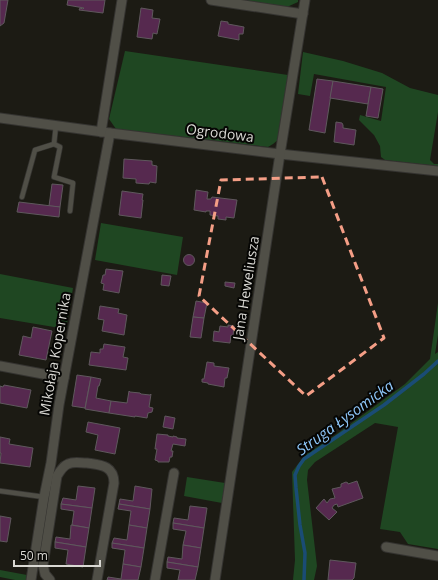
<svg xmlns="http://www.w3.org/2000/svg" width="438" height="580" font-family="'Open Sans',sans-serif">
	<rect width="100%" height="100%" fill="#1c1b14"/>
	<g fill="#1f4722">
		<polygon points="244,0 298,0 298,2 287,7"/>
		<polygon points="125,51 288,75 279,139 273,144 268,147 116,129 109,119"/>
		<polygon points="303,52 343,61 382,73 410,88 438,95 438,112 430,160 434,164 438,164 438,166 385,160 381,157 380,146 374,135 359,120 360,115 381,121 386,87 314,74 310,96 298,94"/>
		<polygon points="101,223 183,237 177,275 95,260"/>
		<polygon points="0,274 73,288 66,329 0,318"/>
		<polygon points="438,303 438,335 435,354 438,352 438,549 408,544 400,532 380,529 398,427 375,423 315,462 308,470 307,480 317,566 314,580 293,580 295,560 292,472 305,455 334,436 405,384 430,359"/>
		<polygon points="187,477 225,483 222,503 184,496"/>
		<polygon points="0,570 27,575 26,580 15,580 0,577"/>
	</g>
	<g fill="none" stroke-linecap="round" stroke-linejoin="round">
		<polyline stroke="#1a4c75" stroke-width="3.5" points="304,580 305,553 300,525 296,488 295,475 299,466 304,459 384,405 424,374 438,361"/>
	</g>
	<g fill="#56294f" stroke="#5f585d">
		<polygon points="0,0 8,0 4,23 0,26"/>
		<polygon points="68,0 105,0 103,13 79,10 80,8 83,9 84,8 67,5"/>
		<polygon points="141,8 153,10 152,18 160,19 157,34 153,33 152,39 137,37"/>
		<polygon points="221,21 228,22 228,24 244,27 243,34 239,34 239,40 218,36"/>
		<polygon points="317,79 333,81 325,133 309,130"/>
		<polygon points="333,81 371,87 368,104 330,98"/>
		<polygon points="371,87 383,89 378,118 366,116"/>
		<polygon points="336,122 342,123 343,125 343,128 356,130 354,145 334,142"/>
		<polygon points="124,159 152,161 152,165 157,166 156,183 150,182 149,184 136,183 136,179 123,178"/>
		<polygon points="52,184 63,185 60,207 49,206"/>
		<polygon points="196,190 208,192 207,199 211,199 212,197 237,200 234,218 226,217 226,220 218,219 218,216 210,215 210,211 206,211 206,212 194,210"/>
		<polygon points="122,191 143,194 142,200 143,200 141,218 119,215"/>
		<polygon points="19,202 60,207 59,217 17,212"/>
		<circle cx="189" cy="260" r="5.5"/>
		<polygon points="106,269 123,271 119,293 103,290 104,284 101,283 103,275 105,275"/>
		<polygon points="162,275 171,276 169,286 161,285"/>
		<polygon points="225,282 235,283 234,288 225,286"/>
		<polygon points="196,301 207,303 204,318 193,317"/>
		<polygon points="100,306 119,309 118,313 127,315 124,335 102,331 104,320 98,319"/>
		<polygon points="193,317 204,318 201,338 190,337"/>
		<polygon points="228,325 234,326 233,336 231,335 230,343 213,341 214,331 219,332 220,326 228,327"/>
		<polygon points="33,327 52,331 46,360 19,355 23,336 31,338"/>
		<polygon points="104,344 125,347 123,357 128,358 126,370 89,365 91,352 100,353 100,349 103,349"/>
		<polygon points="207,362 214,363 214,366 229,368 227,378 225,378 224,387 208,384 208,383 202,382 202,379 204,379"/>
		<polygon points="77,375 91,377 85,408 72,406"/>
		<polygon points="91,377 101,379 99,386 98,386 96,398 111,401 109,413 85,409"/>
		<polygon points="4,385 31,390 27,408 0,403 0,386 3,387"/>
		<polygon points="129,391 130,392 140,393 141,394 150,395 151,394 149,407 153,408 152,412 148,413 147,418 135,416 135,417 109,413 111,401 127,403"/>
		<polygon points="165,416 175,418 173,429 163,427"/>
		<polygon points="88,422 120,428 115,454 95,450 98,435 86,432"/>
		<polygon points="157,434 168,435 168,436 173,437 173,436 177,437 177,438 186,439 185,446 173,444 171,451 173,451 172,457 170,457 169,462 158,462 158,461 155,460 157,449 155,449"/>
		<polygon points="0,437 10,439 9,444 33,448 30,467 0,463 1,453 0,453"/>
		<polygon points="357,481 363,498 338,507 337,504 334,505 332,508 337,512 329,520 316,508 324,499 327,503 330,499 335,498 332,489 341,487 341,484 346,482 348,483 348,484"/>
		<polygon points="78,486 95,488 92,508 61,504 63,498 76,500"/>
		<polygon points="135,486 152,489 150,509 119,504 120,499 133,501"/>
		<polygon points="61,504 92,508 89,528 72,525 74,511 61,509"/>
		<polygon points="119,504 150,509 147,528 129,525 131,511 118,509"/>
		<polygon points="190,506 207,508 204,528 173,523 174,518 188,520"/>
		<polygon points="0,516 11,518 7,542 0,541"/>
		<polygon points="173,523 204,528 201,548 183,545 186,531 173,529"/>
		<polygon points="71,525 89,528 86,547 55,542 56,537 70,539"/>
		<polygon points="129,525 147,528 144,548 112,543 114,538 127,540"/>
		<polygon points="55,542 86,547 83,567 66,564 68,550 55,548"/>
		<polygon points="112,543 144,548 141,567 123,564 125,550 112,548"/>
		<polygon points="183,545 201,548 198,567 167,562 168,557 182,559"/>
		<polygon points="330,560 356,563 354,578 352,580 328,580"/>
		<polygon points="167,562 198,567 195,580 178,580 180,570 167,568"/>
		<polygon points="123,564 141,567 138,580 107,580 108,577 121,579"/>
	</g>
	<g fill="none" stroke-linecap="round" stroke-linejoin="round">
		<defs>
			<g id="service">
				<polyline points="54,144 60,147 54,177 73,183 70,211"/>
				<polyline points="22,197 35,150 54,144 56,125"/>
				<polyline points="0,491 44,497"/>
			</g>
			<g id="minor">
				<polyline points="211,0 303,14"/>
				<polyline points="0,118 110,133 280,154 438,171"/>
				<polyline points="101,132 122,0"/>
				<polyline points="0,366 64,378"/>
				<polyline points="386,547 438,556"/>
				<polyline points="31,580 44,497 51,463 59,405 110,133"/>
				<path d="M50,580L45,574L43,565L57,476C60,471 63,466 68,464C74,461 80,463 87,463C100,465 114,465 114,483L97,580"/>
				<polyline points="155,580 174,473"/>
				<polyline points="215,580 280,154 305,0"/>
			</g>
		</defs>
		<use href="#service" stroke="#353431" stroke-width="6"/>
		<use href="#minor" stroke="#353431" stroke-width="11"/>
		<use href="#service" stroke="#504f47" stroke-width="4.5"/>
		<use href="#minor" stroke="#504f47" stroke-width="9"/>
	</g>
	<path fill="none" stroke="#f49e86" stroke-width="3" stroke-dasharray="8 5" stroke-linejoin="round" d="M322,177L384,338L306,396L199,296L221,180Z"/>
	<g text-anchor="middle" stroke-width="4" stroke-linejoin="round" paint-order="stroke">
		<g font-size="14" fill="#dad9d4" stroke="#060604">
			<text transform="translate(220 133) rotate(7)" y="5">Ogrodowa</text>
			<text transform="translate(246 288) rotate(-81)" y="5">Jana Heweliusza</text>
			<text transform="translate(55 354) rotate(-80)" y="5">Mikołaja Kopernika</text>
		</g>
		<g font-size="15" font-style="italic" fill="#8fc7fa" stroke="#060604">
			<text transform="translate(345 418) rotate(-36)" y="5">Struga Łysomicka</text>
		</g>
	</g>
	<path d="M14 560v6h86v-6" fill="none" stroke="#dad9d4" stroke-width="2"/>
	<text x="20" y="560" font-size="12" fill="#dad9d4" stroke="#060604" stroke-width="3" paint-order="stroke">50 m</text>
</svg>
